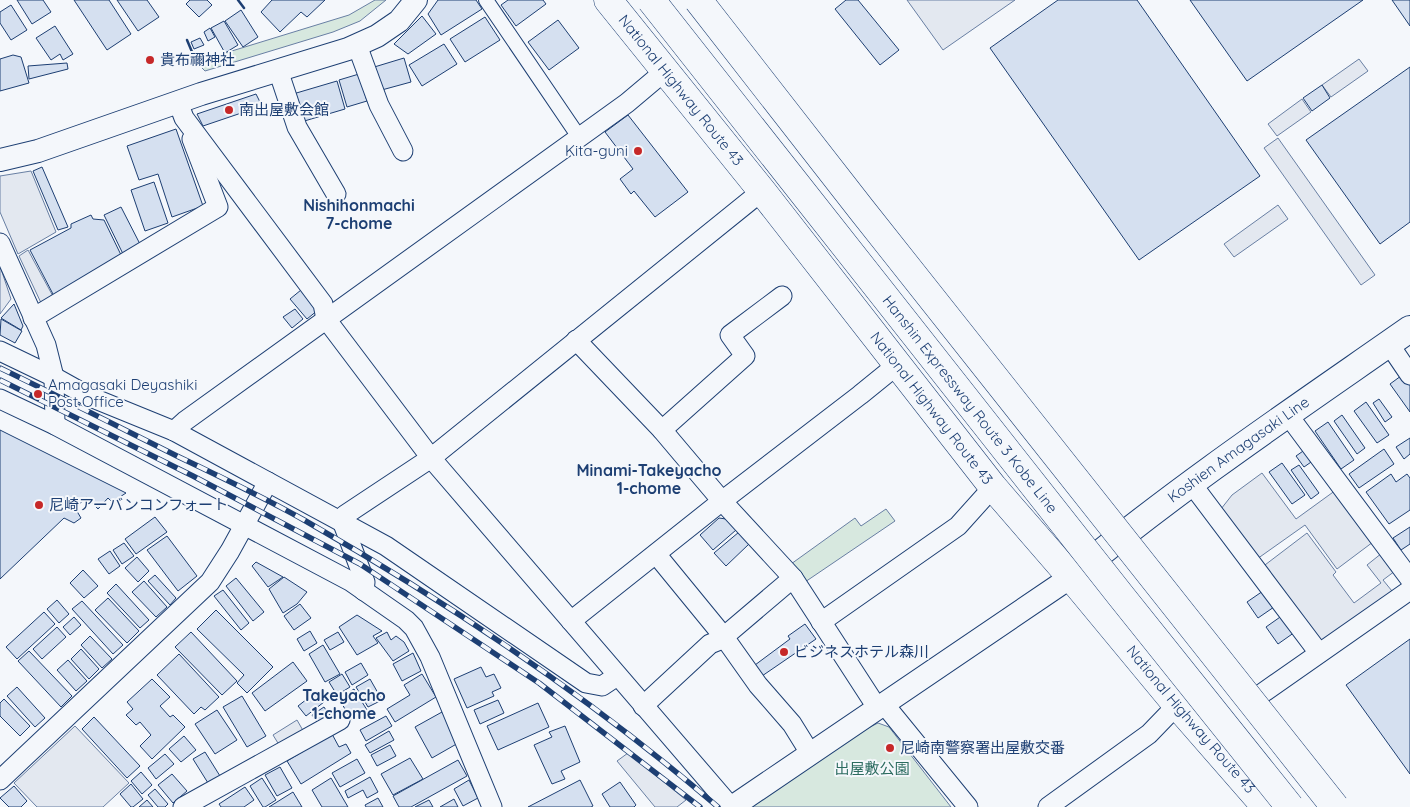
<svg xmlns="http://www.w3.org/2000/svg" width="1410" height="807" font-family="Quicksand,'Noto Sans JP',sans-serif">
	<rect width="100%" height="100%" fill="#f4f7fb"/>
	<g fill="#d7e8df" stroke="#687fa3">
		<polygon points="375,0 386,0 360,21 333,32 205,71 196,62 349,15"/>
		<polygon points="886,509 895,521 805,582 791,564 855,518 861,526"/>
		<polygon points="878,723 889,727 951,807 752,807 860,732"/>
	</g>
	<g fill="#e3e8f0" stroke="#687fa3">
		<polygon points="907,0 1015,0 943,50"/>
		<polygon points="1359,59 1368,71 1331,97 1322,85"/>
		<polygon points="1302,99 1311,112 1277,136 1268,124"/>
		<polygon points="1278,138 1375,275 1361,285 1264,148"/>
		<polygon points="31,171 56,232 18,254 0,212 0,176"/>
		<polygon points="1278,205 1288,219 1234,257 1224,244"/>
		<polygon points="28,250 55,300 42,305 19,256"/>
		<polygon points="0,266 11,299 0,314"/>
		<polygon points="1262,473 1296,519 1336,490 1373,542 1337,569 1305,525 1257,559 1221,509 1232,495"/>
		<polygon points="1307,533 1336,572 1333,575 1354,603 1381,583 1367,565 1382,553 1395,571 1383,580 1392,591 1320,646 1261,568"/>
		<polygon points="297,720 305,734 281,748 273,735"/>
		<polygon points="75,726 129,783 103,807 37,807 14,783"/>
		<polygon points="628,753 686,800 677,807 655,807 617,761"/>
	</g>
	<g fill="#d5e0f0" stroke="#1d3f73">
		<polygon points="17,0 43,0 51,12 32,24"/>
		<polygon points="74,0 109,0 131,34 107,50"/>
		<polygon points="117,0 147,0 159,17 138,31"/>
		<polygon points="190,0 207,0 212,5 199,17 186,4"/>
		<polygon points="272,0 325,0 307,17 301,12 280,32 261,12"/>
		<polygon points="438,0 476,0 482,9 441,35 428,14"/>
		<polygon points="508,0 543,0 546,4 516,26 501,5"/>
		<polygon points="846,0 858,0 899,50 880,65 835,9"/>
		<polygon points="1058,0 1137,0 1260,176 1139,260 990,48"/>
		<polygon points="1190,0 1363,0 1247,81"/>
		<polygon points="1392,0 1410,0 1410,26"/>
		<polygon points="11,5 27,30 11,40 0,23 0,12"/>
		<polygon points="241,10 258,37 243,47 225,21"/>
		<polygon points="422,16 436,34 408,54 394,44"/>
		<polygon points="485,17 500,40 465,62 450,39"/>
		<polygon points="558,20 579,48 549,70 528,42"/>
		<polygon points="224,21 238,45 225,53 211,28"/>
		<polygon points="55,26 73,54 63,60 60,54 51,60 36,38"/>
		<polygon points="210,28 215,37 208,41 204,32"/>
		<polygon points="200,38 204,45 194,49 191,42"/>
		<polygon points="444,44 457,64 422,86 409,65"/>
		<polygon points="13,55 21,57 29,83 0,91 0,59"/>
		<polygon points="404,58 411,82 378,91 371,68"/>
		<polygon points="67,63 68,69 29,79 28,66"/>
		<polygon points="1410,67 1410,222 1380,244 1306,140"/>
		<polygon points="359,74 367,101 347,107 339,80"/>
		<polygon points="337,81 345,109 301,122 293,94"/>
		<polygon points="1322,85 1330,98 1312,111 1303,98"/>
		<polygon points="256,94 262,106 203,126 197,114"/>
		<polygon points="628,115 688,192 655,217 634,191 631,194 620,179 633,169 605,132"/>
		<polygon points="176,129 203,206 172,217 158,174 139,180 127,146"/>
		<polygon points="42,167 68,227 58,230 33,171"/>
		<polygon points="154,182 168,223 145,231 131,190"/>
		<polygon points="121,207 142,248 124,256 104,215"/>
		<polygon points="91,215 93,219 104,220 123,259 54,296 30,250 71,228 71,224"/>
		<polygon points="301,290 318,310 307,319 290,299"/>
		<polygon points="14,304 23,326 21,330 1,318"/>
		<polygon points="295,309 303,319 292,328 283,317"/>
		<polygon points="1,319 22,331 15,343 0,335"/>
		<polygon points="1405,373 1410,380 1410,412 1390,384"/>
		<polygon points="1379,399 1392,417 1385,422 1373,403"/>
		<polygon points="1366,402 1389,435 1377,443 1354,411"/>
		<polygon points="1342,415 1365,448 1357,454 1334,421"/>
		<polygon points="1328,422 1354,460 1341,469 1315,431"/>
		<polygon points="0,430 126,493 112,502 108,498 98,509 87,497 75,508 81,518 74,523 64,518 0,579"/>
		<polygon points="1410,438 1410,454 1404,459 1396,447"/>
		<polygon points="1306,449 1314,460 1304,467 1296,456"/>
		<polygon points="1384,449 1394,464 1359,488 1349,474"/>
		<polygon points="1282,463 1305,495 1292,504 1269,472"/>
		<polygon points="1299,465 1319,493 1311,499 1291,470"/>
		<polygon points="1391,474 1396,482 1407,474 1410,478 1410,510 1389,524 1366,492"/>
		<polygon points="155,517 167,532 136,554 125,539"/>
		<polygon points="719,518 726,519 736,530 713,550 700,535"/>
		<polygon points="1410,527 1410,544 1401,550 1393,538"/>
		<polygon points="739,532 749,544 726,566 714,553"/>
		<polygon points="167,536 197,576 178,591 147,550"/>
		<polygon points="124,543 134,556 122,564 113,550"/>
		<polygon points="110,551 120,566 109,574 98,559"/>
		<polygon points="137,557 149,571 138,582 125,568"/>
		<polygon points="256,562 283,577 268,587 252,566"/>
		<polygon points="83,570 98,586 84,598 70,583"/>
		<polygon points="155,575 176,598 170,605 148,581"/>
		<polygon points="284,577 307,592 297,604 283,613 269,589"/>
		<polygon points="236,578 264,612 253,621 226,586"/>
		<polygon points="144,581 167,607 156,617 132,592"/>
		<polygon points="116,584 149,620 140,628 107,593"/>
		<polygon points="223,590 249,623 241,630 214,596"/>
		<polygon points="1263,591 1274,607 1258,618 1247,602"/>
		<polygon points="108,598 139,631 127,643 95,610"/>
		<polygon points="57,600 69,614 59,623 47,609"/>
		<polygon points="82,601 123,645 113,654 72,609"/>
		<polygon points="300,604 311,618 294,630 284,616"/>
		<polygon points="216,610 273,667 247,693 237,683 244,675 197,629"/>
		<polygon points="44,612 55,624 17,659 6,647"/>
		<polygon points="357,615 382,631 373,636 378,643 357,655 339,627"/>
		<polygon points="1283,615 1295,632 1278,644 1266,627"/>
		<polygon points="74,617 81,625 70,635 63,627"/>
		<polygon points="805,624 816,639 762,676 755,665 790,639 788,636"/>
		<polygon points="57,627 66,637 42,659 33,649"/>
		<polygon points="310,631 317,643 304,651 297,639"/>
		<polygon points="191,632 237,681 222,695 175,647"/>
		<polygon points="338,632 344,642 330,650 324,640"/>
		<polygon points="387,632 391,640 396,636 404,642 409,651 393,661 376,638"/>
		<polygon points="90,636 112,659 102,668 81,645"/>
		<polygon points="1410,639 1410,774 1346,685"/>
		<polygon points="323,645 340,674 325,682 309,654"/>
		<polygon points="81,649 99,669 89,679 71,659"/>
		<polygon points="29,651 72,696 61,707 18,661"/>
		<polygon points="413,653 421,671 402,681 393,664"/>
		<polygon points="179,654 219,697 205,710 201,707 194,714 157,675"/>
		<polygon points="68,660 87,681 76,691 57,670"/>
		<polygon points="293,662 307,681 265,711 252,693"/>
		<polygon points="361,663 368,675 352,685 345,672"/>
		<polygon points="481,667 486,677 494,674 501,688 492,692 494,696 467,708 454,679"/>
		<polygon points="342,674 350,687 337,695 329,682"/>
		<polygon points="422,674 436,697 395,722 387,709 410,695 404,685"/>
		<polygon points="152,679 170,697 160,706 170,717 173,715 185,727 152,759 140,746 151,735 140,722 136,725 126,715 133,709 127,702"/>
		<polygon points="370,679 382,700 368,707 356,687"/>
		<polygon points="17,687 45,718 35,727 7,696"/>
		<polygon points="354,689 367,710 351,719 339,699"/>
		<polygon points="316,692 324,702 306,716 298,706"/>
		<polygon points="242,696 266,736 247,747 223,707"/>
		<polygon points="4,699 30,726 20,736 0,716 0,703"/>
		<polygon points="498,700 504,713 480,724 474,710"/>
		<polygon points="538,703 549,727 498,750 487,726"/>
		<polygon points="324,707 331,718 320,726 312,715"/>
		<polygon points="217,710 237,740 215,754 195,724"/>
		<polygon points="442,712 460,742 432,758 415,727"/>
		<polygon points="386,716 392,726 366,741 360,730"/>
		<polygon points="94,717 140,766 127,778 82,729"/>
		<polygon points="565,726 580,762 561,771 565,779 552,784 534,745 552,737 549,732"/>
		<polygon points="389,731 394,740 370,753 365,745"/>
		<polygon points="332,734 339,747 346,744 351,753 301,784 287,761"/>
		<polygon points="184,736 196,750 181,762 169,749"/>
		<polygon points="390,745 396,756 377,766 371,755"/>
		<polygon points="205,752 220,776 208,783 193,759"/>
		<polygon points="165,754 174,764 156,779 148,768"/>
		<polygon points="410,758 423,779 393,795 381,774"/>
		<polygon points="357,759 365,773 340,787 332,773"/>
		<polygon points="458,760 467,776 411,807 399,807 393,796"/>
		<polygon points="280,767 292,788 277,796 265,775"/>
		<polygon points="141,772 152,785 142,794 131,781"/>
		<polygon points="172,774 187,791 173,803 158,785"/>
		<polygon points="370,777 378,792 367,798 363,790 348,798 345,791"/>
		<polygon points="262,778 276,800 265,807 263,807 250,786"/>
		<polygon points="331,778 348,807 322,807 312,790"/>
		<polygon points="469,780 478,798 463,806 454,789"/>
		<polygon points="580,780 593,806 591,807 528,807"/>
		<polygon points="620,782 636,805 634,807 610,807 602,794"/>
		<polygon points="131,784 143,799 133,807 131,807 120,794"/>
		<polygon points="14,786 27,801 21,807 9,807 0,798"/>
		<polygon points="245,787 254,800 244,807 221,807 219,804"/>
		<polygon points="155,789 168,804 165,807 158,807 148,795"/>
		<polygon points="293,792 302,807 269,807"/>
		<polygon points="378,798 383,807 366,807 365,805"/>
		<polygon points="454,799 458,807 440,807"/>
		<polygon points="147,800 153,807 139,807"/>
		<polygon points="429,800 433,807 415,807"/>
	</g>
	<g fill="none" stroke-linecap="round" stroke-linejoin="round">
		<defs>
			<polyline id="pedestrian" points="486,0 579,137"/>
			<g id="minor">
				<polyline points="357,45 379,105 403,151"/>
				<polyline points="278,70 297,127 336,194"/>
				<polyline points="178,102 184,118 323,304 326,319 431,458 731,807"/>
				<polyline points="0,243 46,345 54,377 55,425"/>
				<polyline points="33,318 218,207 192,139"/>
				<polyline points="576,340 662,430 722,501 793,578 878,709"/>
				<polyline points="1389,344 1410,375"/>
				<polyline points="0,351 54,377 88,396 174,431 386,546 586,683 602,686 617,676"/>
				<polyline points="0,399 55,425 350,581 406,620 414,628 430,657 492,807"/>
				<polyline points="1288,415 1410,579"/>
				<polyline points="662,430 745,356 730,335 782,296"/>
				<polyline points="174,431 185,421 627,103 665,71"/>
				<polyline points="1191,483 1319,653"/>
				<polyline points="656,554 724,637 758,685 792,724 810,753"/>
				<polyline points="364,591 365,582 342,521 345,515 431,458 762,191"/>
				<polyline points="571,621 722,501 860,395 897,365"/>
				<polyline points="821,622 958,526 993,487"/>
				<polyline points="1254,699 1410,590"/>
				<polyline points="884,704 968,807"/>
				<polyline points="643,706 710,644 720,640 793,578"/>
				<polyline points="0,780 210,582 230,551 268,482"/>
				<polyline points="183,807 340,720"/>
				<polyline points="1048,807 1149,734 1177,705"/>
			</g>
			<g id="tertiary">
				<polyline points="0,160 38,151 201,94 348,49 377,36 399,21 416,0"/>
				<polyline points="732,807 1071,577"/>
			</g>
			<g id="secondary">
				<path id="s1" d="M1076,573C1182,485 1297,408 1410,329"/>
			</g>
			<g id="trunk">
				<path id="s2" d="M608,0L762,191L993,487L1071,577L1177,705L1266,807"/>
			</g>
		</defs>
		<use href="#pedestrian" stroke="#1d3f73" stroke-width="16"/>
		<use href="#minor" stroke="#1d3f73" stroke-width="21"/>
		<use href="#tertiary" stroke="#1d3f73" stroke-width="24"/>
		<use href="#secondary" stroke="#1d3f73" stroke-width="28"/>
		<use href="#trunk" stroke="#1d3f73" stroke-width="29"/>
		<use href="#pedestrian" stroke="#f4f7fb" stroke-width="14"/>
		<use href="#minor" stroke="#f4f7fb" stroke-width="19"/>
		<use href="#tertiary" stroke="#f4f7fb" stroke-width="22"/>
		<use href="#secondary" stroke="#f4f7fb" stroke-width="26"/>
		<use href="#trunk" stroke="#f4f7fb" stroke-width="28"/>
		<defs>
			<g id="rail">
				<path d="M0,368C60,397 119,427 179,457C221,477 263,497 304,520C449,603 591,698 718,807"/>
				<polyline points="0,380 193,476 360,564 539,683 700,807"/>
			</g>
		</defs>
		<use href="#rail" stroke="#1d3f73" stroke-width="5.5"/>
		<use href="#rail" stroke="#f4f7fb" stroke-width="4" stroke-dasharray="11" stroke-linecap="butt"/>
		<defs>
			<g id="motorway-bridge">
				<path id="s3" d="M651,0L1121,596L1290,807"/>
				<polyline points="698,0 861,209 1335,807"/>
			</g>
		</defs>
		<use href="#motorway-bridge" stroke="#1d3f73" stroke-width="29" stroke-linecap="butt"/>
		<use href="#motorway-bridge" stroke="#f4f7fb" stroke-width="28"/>
		<g stroke="#1d3f73" stroke-width="2.5">
			<polyline points="238,0 244,8"/>
			<polyline points="187,40 195,59"/>
		</g>
	</g>
	<g fill="#c62828" stroke="#f4f7fb" stroke-width="2">
		<circle cx="150" cy="60" r="5"/>
		<circle cx="229" cy="110" r="5"/>
		<circle cx="638" cy="151" r="5"/>
		<circle cx="38" cy="394" r="5"/>
		<circle cx="39" cy="505" r="5"/>
		<circle cx="784" cy="652" r="5"/>
		<circle cx="890" cy="748" r="5"/>
	</g>
	<g text-anchor="middle" stroke-width="4" stroke-linejoin="round" paint-order="stroke">
		<g font-size="15" fill="#1d3f73" stroke="#f4f7fb" text-anchor="start">
			<text x="160" y="65">貴布禰神社</text>
			<text x="239" y="115">南出屋敷会館</text>
			<text x="628" y="156" text-anchor="end">Kita-guni</text>
			<text x="48" y="390">Amagasaki Deyashiki<tspan x="48" dy="17">Post Office</tspan></text>
			<text x="49" y="510">尼崎アーバンコンフォート</text>
			<text x="794" y="657">ビジネスホテル森川</text>
			<text x="900" y="753">尼崎南警察署出屋敷交番</text>
		</g>
		<g font-size="15" fill="#1d3f73" stroke="#f4f7fb">
			<text dy="5" stroke="none"><textPath href="#s2" startOffset="116">National Highway Route 43</textPath></text>
			<text dy="5" stroke="none"><textPath href="#s3" startOffset="515">Hanshin Expressway Route 3 Kobe Line</textPath></text>
			<text dy="5" stroke="none"><textPath href="#s2" startOffset="521">National Highway Route 43</textPath></text>
			<text dy="5" stroke="none"><textPath href="#s1" startOffset="204">Koshien Amagasaki Line</textPath></text>
			<text dy="5" stroke="none"><textPath href="#s2" startOffset="926">National Highway Route 43</textPath></text>
		</g>
		<g font-size="15" fill="#2c6c60" stroke="#f4f7fb">
			<text x="872" y="774">出屋敷公園</text>
		</g>
		<g font-size="16" font-weight="bold" fill="#1d3f73" stroke="#f4f7fb">
			<text x="359" y="211">Nishihonmachi<tspan x="359" dy="18">7-chome</tspan></text>
			<text x="649" y="476">Minami-Takeyacho<tspan x="649" dy="18">1-chome</tspan></text>
			<text x="344" y="701">Takeyacho<tspan x="344" dy="18">1-chome</tspan></text>
		</g>
	</g>
</svg>
